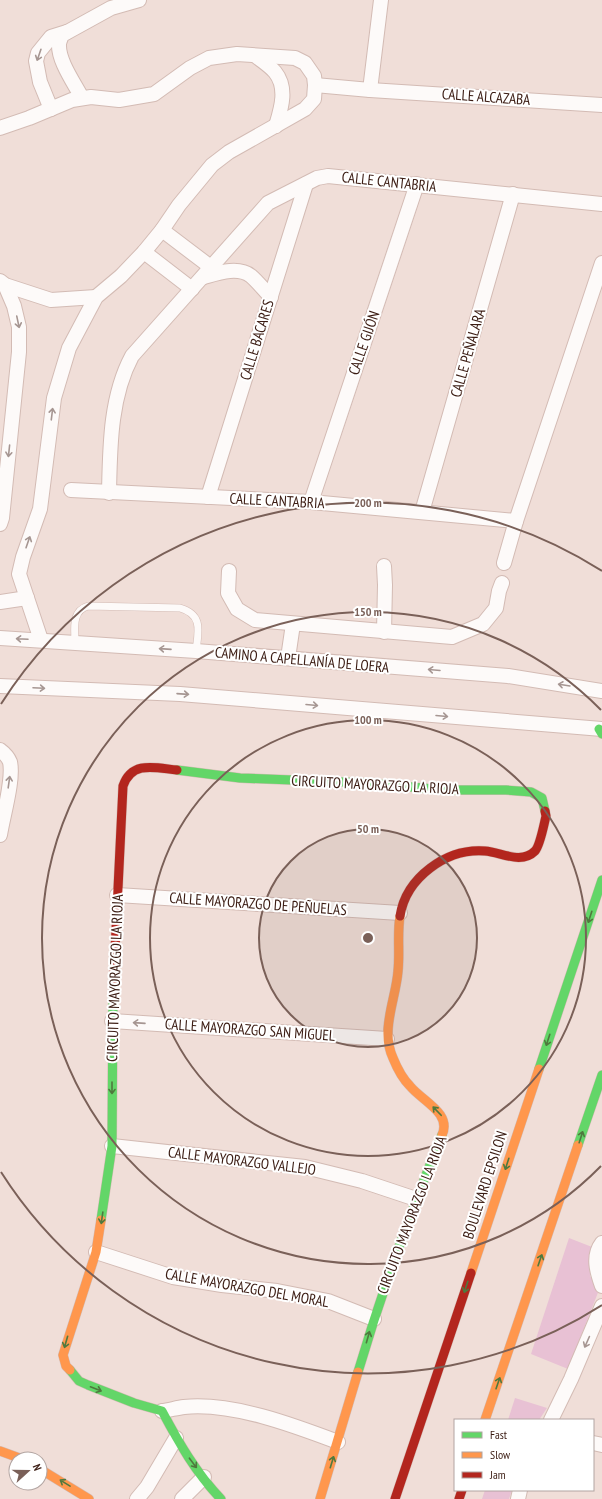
<svg xmlns="http://www.w3.org/2000/svg" width="602" height="1499" font-family="'PT Sans Narrow',sans-serif">
	<rect width="100%" height="100%" fill="#f0ded8"/>
	<g fill="#e8c1d4">
		<polygon points="569,1238 592,1247 590,1276 599,1290 568,1369 531,1354"/>
		<polygon points="515,1398 547,1408 539,1420 508,1420"/>
		<polygon points="485,1490 512,1490 509,1499 482,1499"/>
	</g>
	<g fill="none" stroke-linecap="round" stroke-linejoin="round">
		<defs>
			<path id="lane" d="M75,643C75,629 71,611 88,606L180,608C204,615 198,632 196,651"/>
			<g id="street">
				<path d="M256,56C262,61 270,66 275,72C288,88 281,109 276,126"/>
				<polyline points="315,85 370,90 602,105"/>
				<polyline points="370,90 381,0"/>
				<path d="M82,98C75,84 58,61 59,44C59,42 61,38 62,35L111,8L139,0"/>
				<polyline points="51,109 40,82 36,61 38,53 51,37 67,32"/>
				<polyline points="0,128 29,118 72,100 91,97 119,100 154,94 190,68 209,58 237,54 295,58 305,63 314,76 315,85 314,99 305,109 229,152 212,165 179,205 162,230 144,252 121,276 96,297 69,348 54,398 40,509 23,557 19,574 41,640"/>
				<polyline points="162,230 212,268"/>
				<polyline points="144,252 192,289"/>
				<path d="M204,277C218,273 238,266 251,276C258,282 264,290 271,297"/>
				<polyline points="0,281 5,285 51,300 96,297"/>
				<polyline points="71,490 311,502 516,521"/>
				<path d="M109,493C110,447 110,397 132,356L268,203L317,178L328,176L602,204"/>
				<polyline points="208,497 306,184"/>
				<polyline points="311,502 417,184"/>
				<polyline points="422,512 513,194"/>
				<polyline points="0,524 2,518 19,352 19,327 14,306 5,285"/>
				<polyline points="504,563 516,521 602,263"/>
				<polyline points="384,566 385,585 384,632"/>
				<polyline points="229,571 228,593 237,609 255,620 452,637 483,624 496,608 499,591 502,583"/>
				<polyline points="0,602 27,598"/>
				<polyline points="0,638 196,651 508,676 602,691"/>
				<polyline points="288,658 293,624"/>
				<polyline points="0,686 180,694 602,729"/>
				<path d="M0,750C4,753 8,757 10,762C14,779 3,816 0,835"/>
				<polyline points="117,895 400,913"/>
				<polyline points="112,1021 387,1039"/>
				<polyline points="112,1146 305,1167 362,1181 416,1199"/>
				<path d="M602,1243C592,1256 597,1272 602,1286"/>
				<polyline points="96,1252 173,1277 222,1285 277,1291 328,1301 374,1319"/>
				<path d="M162,1411C169,1410 177,1408 184,1407C232,1402 293,1425 338,1442"/>
				<polyline points="551,1420 571,1379 602,1306"/>
				<polyline points="593,1443 602,1445"/>
				<polyline points="137,1499 147,1487 176,1438"/>
				<polyline points="182,1499 204,1477"/>
				<polyline points="518,1499 520,1490"/>
			</g>
			<g id="fast">
				<polyline points="599,729 602,734"/>
				<polyline points="177,770 240,778 368,783 444,790 506,790 531,792 542,798 545,811"/>
				<polyline points="539,1069 602,880"/>
				<polyline points="578,1145 602,1075"/>
				<polyline points="101,1220 112,1146 113,991"/>
				<path d="M70,1370L79,1381L88,1385L134,1403L162,1411C179,1443 196,1473 221,1499"/>
				<path d="M358,1372C382,1291 410,1213 442,1135"/>
			</g>
			<g id="slow">
				<path d="M400,916C397,934 400,953 398,971C396,999 380,1030 393,1058C397,1068 402,1078 410,1086C422,1101 452,1113 442,1135"/>
				<polyline points="471,1273 539,1069"/>
				<polyline points="70,1370 66,1366 63,1355 96,1252 101,1220"/>
				<polyline points="485,1420 578,1145"/>
				<polyline points="0,1451 22,1459"/>
				<polyline points="40,1469 89,1499"/>
				<polyline points="320,1499 358,1372"/>
			</g>
			<g id="jam">
				<path d="M400,916C406,878 446,848 485,851C501,852 521,865 535,851C540,846 544,824 546,816L545,811"/>
				<path d="M113,991L123,786C132,760 156,768 177,770"/>
				<polyline points="395,1499 471,1273"/>
				<polyline points="459,1499 462,1490"/>
			</g>
		</defs>
		<use href="#lane" stroke="#d3bbb4" stroke-width="8"/>
		<use href="#street" stroke="#d3bbb4" stroke-width="16"/>
		<use href="#fast" stroke="#d3bbb4" stroke-width="10"/>
		<use href="#slow" stroke="#d3bbb4" stroke-width="10"/>
		<use href="#jam" stroke="#d3bbb4" stroke-width="10"/>
		<use href="#lane" stroke="#fdfaf9" stroke-width="7"/>
		<use href="#street" stroke="#fdfaf9" stroke-width="14"/>
		<use href="#fast" stroke="#63d668" stroke-width="9"/>
		<use href="#slow" stroke="#ff974d" stroke-width="9"/>
		<use href="#jam" stroke="#b3261e" stroke-width="9"/>
	</g>
	<defs><path id="oneway-shaft" d="M-6 0H5M1.5-3L5.5 0L1.5 3" fill="none" stroke-width="1.6" stroke-linecap="round" stroke-linejoin="round"/></defs>
	<g stroke="#a69692">
		<use href="#oneway-shaft" transform="translate(39 55) rotate(109)"/>
		<use href="#oneway-shaft" transform="translate(18 322) rotate(78)"/>
		<use href="#oneway-shaft" transform="translate(52 414) rotate(-83)"/>
		<use href="#oneway-shaft" transform="translate(9 451) rotate(96)"/>
		<use href="#oneway-shaft" transform="translate(28 542) rotate(-71)"/>
		<use href="#oneway-shaft" transform="translate(22 639) rotate(-177)"/>
		<use href="#oneway-shaft" transform="translate(165 649) rotate(-176)"/>
		<use href="#oneway-shaft" transform="translate(434 670) rotate(-175)"/>
		<use href="#oneway-shaft" transform="translate(564 685) rotate(-171)"/>
		<use href="#oneway-shaft" transform="translate(39 688) rotate(3)"/>
		<use href="#oneway-shaft" transform="translate(183 694) rotate(4)"/>
		<use href="#oneway-shaft" transform="translate(312 705) rotate(5)"/>
		<use href="#oneway-shaft" transform="translate(442 716) rotate(5)"/>
		<use href="#oneway-shaft" transform="translate(9 782) rotate(-82)"/>
		<use href="#oneway-shaft" transform="translate(139 1023) rotate(-176)"/>
		<use href="#oneway-shaft" transform="translate(587 1342) rotate(114)"/>
	</g>
	<g stroke="#4f793e">
		<use href="#oneway-shaft" transform="translate(590 917) rotate(108)"/>
		<use href="#oneway-shaft" transform="translate(548 1040) rotate(108)"/>
		<use href="#oneway-shaft" transform="translate(112 1088) rotate(90)"/>
		<use href="#oneway-shaft" transform="translate(437 1111) rotate(-134)"/>
		<use href="#oneway-shaft" transform="translate(581 1137) rotate(-72)"/>
		<use href="#oneway-shaft" transform="translate(507 1164) rotate(108)"/>
		<use href="#oneway-shaft" transform="translate(102 1218) rotate(98)"/>
		<use href="#oneway-shaft" transform="translate(540 1260) rotate(-71)"/>
		<use href="#oneway-shaft" transform="translate(466 1287) rotate(108)"/>
		<use href="#oneway-shaft" transform="translate(368 1337) rotate(-74)"/>
		<use href="#oneway-shaft" transform="translate(66 1342) rotate(106)"/>
		<use href="#oneway-shaft" transform="translate(498 1383) rotate(-71)"/>
		<use href="#oneway-shaft" transform="translate(96 1389) rotate(21)"/>
		<use href="#oneway-shaft" transform="translate(332 1462) rotate(-73)"/>
		<use href="#oneway-shaft" transform="translate(193 1463) rotate(53)"/>
		<use href="#oneway-shaft" transform="translate(65 1483) rotate(-148)"/>
	</g>
	<circle cx="368" cy="938" r="109" fill="#7a6058" fill-opacity=".12"/>
	<g fill="none" stroke="#7a6058" stroke-width="2">
		<circle cx="368" cy="938" r="109"/>
		<circle cx="368" cy="938" r="218"/>
		<path d="M601 1166A326 326 0 1 1 601 710"/>
		<path d="M602 1305A435 435 0 0 1 1 1172M1 704A435 435 0 0 1 602 571"/>
	</g>
	<g text-anchor="middle" stroke-width="4" stroke-linejoin="round" paint-order="stroke">
		<g font-size="15" fill="#3b1c13" stroke="#fff">
			<text transform="translate(486 97) rotate(4)" y="5">CALLE ALCAZABA</text>
			<text transform="translate(389 182) rotate(6)" y="5">CALLE CANTABRIA</text>
			<text transform="translate(257 340) rotate(-73)" y="5">CALLE BACARES</text>
			<text transform="translate(364 343) rotate(-71)" y="5">CALLE GIJÓN</text>
			<text transform="translate(468 353) rotate(-74)" y="5">CALLE PEÑALARA</text>
			<text transform="translate(277 501) rotate(3)" y="5">CALLE CANTABRIA</text>
			<text transform="translate(302 660) rotate(5)" y="5">CAMINO A CAPELLANÍA DE LOERA</text>
			<text transform="translate(375 785) rotate(3)" y="5">CIRCUITO MAYORAZGO LA RIOJA</text>
			<text transform="translate(258 904) rotate(4)" y="5">CALLE MAYORAZGO DE PEÑUELAS</text>
			<text transform="translate(115 978) rotate(-88)" y="5">CIRCUITO MAYORAZGO LA RIOJA</text>
			<text transform="translate(250 1030) rotate(4)" y="5">CALLE MAYORAZGO SAN MIGUEL</text>
			<text transform="translate(242 1161) rotate(7)" y="5">CALLE MAYORAZGO VALLEJO</text>
			<text transform="translate(485 1185) rotate(-72)" y="5">BOULEVARD EPSILON</text>
			<text transform="translate(412 1215) rotate(-69)" y="5">CIRCUITO MAYORAZGO LA RIOJA</text>
			<text transform="translate(247 1288) rotate(10)" y="5">CALLE MAYORAZGO DEL MORAL</text>
		</g>
	</g>
	<circle cx="368" cy="938" r="6" fill="#7a6058" stroke="#fff" stroke-width="2"/>
	<g font-size="12" text-anchor="middle" font-weight="bold" fill="#7a6058" stroke="#fff" stroke-width="4" stroke-linejoin="round" paint-order="stroke">
		<text x="368" y="507">200 m</text>
		<text x="368" y="616">150 m</text>
		<text x="368" y="724">100 m</text>
		<text x="368" y="833">50 m</text>
	</g>
	<rect x="454" y="1419" width="140" height="72" fill="#ffffff" stroke="#b1a4a1"/>
	<rect x="462" y="1432" width="20" height="6" fill="#63d668" stroke="#b1a4a1"/>
	<text x="490" y="1439" font-size="12" fill="#3b1c13">Fast</text>
	<rect x="462" y="1452" width="20" height="6" fill="#ff974d" stroke="#b1a4a1"/>
	<text x="490" y="1459" font-size="12" fill="#3b1c13">Slow</text>
	<rect x="462" y="1472" width="20" height="6" fill="#b3261e" stroke="#b1a4a1"/>
	<text x="490" y="1479" font-size="12" fill="#3b1c13">Jam</text>
	<g transform="translate(28 1471) rotate(69)"><circle r="19" fill="#ffffff" stroke="#b1a4a1"/>
	<path d="M0-3L7 15L0 10L-7 15Z" fill="#7a6058"/>
	<text y="-6" font-size="11" font-weight="bold" text-anchor="middle" fill="#3b1c13">N</text>
	</g>
</svg>
